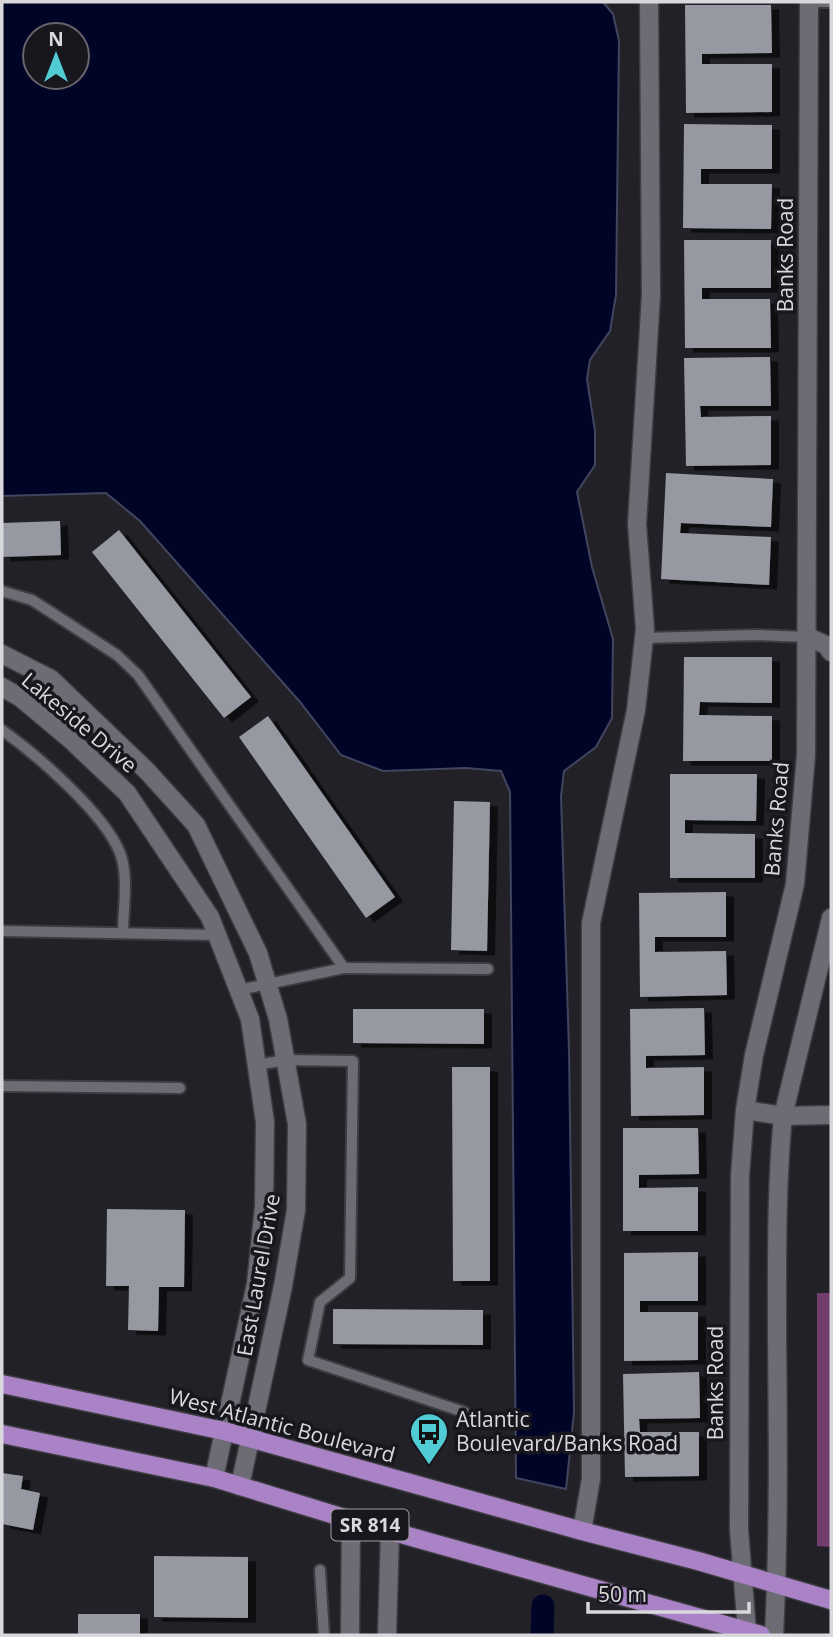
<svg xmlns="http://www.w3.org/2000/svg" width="833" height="1637" font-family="'Open Sans',sans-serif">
	<defs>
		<filter id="shadow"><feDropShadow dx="8" dy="4.5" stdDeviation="0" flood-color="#0009"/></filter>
	</defs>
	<rect width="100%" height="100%" fill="#222127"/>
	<polygon fill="#713e6e" points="817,1293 831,1293 831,1547 817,1546"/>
	<path fill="#000528" stroke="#41455e" stroke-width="2" fill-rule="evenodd" d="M2,2H603L613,14L619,41L616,295L610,331L590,360L587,379L595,431V465L577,492L592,567L613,639L612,718L596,747L564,771L561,796L569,1050L574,1412L566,1489L516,1478L510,792L501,771L466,768L383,771L341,755L300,702L140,521L106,493L2,496ZM35,35H77V77H35Z"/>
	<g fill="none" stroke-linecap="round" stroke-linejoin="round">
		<polyline stroke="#000528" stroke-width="23" points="542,1635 543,1606"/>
	</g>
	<g fill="#9799a2" filter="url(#shadow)">
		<polygon points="685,5 771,5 772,53 702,54 702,64 772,64 772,112 686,113"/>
		<polygon points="684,124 772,125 772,169 701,169 701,184 772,184 771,229 683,228"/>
		<polygon points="684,240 771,240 771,288 702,288 702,299 770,299 771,348 685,348"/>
		<polygon points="770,357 771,406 700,406 701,417 771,416 771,465 686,466 684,358"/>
		<polygon points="666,473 773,479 771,527 681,523 680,533 771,537 769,585 661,579"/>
		<polygon points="60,521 61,555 2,557 2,523"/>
		<polygon points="119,530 251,697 224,718 92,552"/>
		<polygon points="684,657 772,657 772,703 700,702 699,715 772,716 772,761 683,761"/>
		<polygon points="268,716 395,897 366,918 239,737"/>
		<polygon points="670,774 757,774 756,821 685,820 685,833 755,834 755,878 670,878"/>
		<polygon points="454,801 490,802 487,951 451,950"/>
		<polygon points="726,892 726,937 655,937 655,952 726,951 727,995 640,997 639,893"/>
		<polygon points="704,1008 705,1055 646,1056 646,1068 704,1067 704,1115 631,1116 630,1009"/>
		<polygon points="353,1009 484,1009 484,1044 353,1043"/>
		<polygon points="452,1067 490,1067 490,1281 453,1281"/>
		<polygon points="623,1128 698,1128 699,1174 639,1175 639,1188 698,1187 698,1231 623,1231"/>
		<polygon points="107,1209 185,1210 184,1287 159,1287 158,1331 128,1330 129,1286 106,1286"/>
		<polygon points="698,1252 698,1301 640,1301 640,1312 698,1312 698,1360 624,1361 624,1253"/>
		<polygon points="333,1309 483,1310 483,1345 333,1344"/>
		<polygon points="699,1372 700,1418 639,1419 640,1432 699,1432 699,1476 625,1477 623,1374"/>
		<polygon points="2,1473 23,1476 21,1489 40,1493 33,1530 2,1524"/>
		<polygon points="154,1556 248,1557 248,1618 154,1617"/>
		<rect x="78" y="1614" width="62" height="21"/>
	</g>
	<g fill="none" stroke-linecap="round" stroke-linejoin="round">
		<defs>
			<g id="service">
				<polyline points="809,2 831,2"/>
				<polyline points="2,591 32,600 117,655 138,675 344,968 239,990"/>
				<polyline points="644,638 755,635 808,637"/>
				<path d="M2,730C37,755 105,814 120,853C129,876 123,909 123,933"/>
				<polyline points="2,931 217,935"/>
				<polyline points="344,968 488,969"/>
				<polyline points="257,1065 285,1060 353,1061 350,1278 320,1302 308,1360 464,1412"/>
				<polyline points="2,1086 180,1088"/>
				<polyline points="320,1570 324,1635"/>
			</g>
			<g id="minor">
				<polyline points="2,654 51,679 147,771 196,825 258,953 278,1019 297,1124 296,1210 283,1286 240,1486"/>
				<polyline points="2,687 21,698 70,739 127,793 210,917 250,1019 265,1122 264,1207 256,1284 214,1478"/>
				<polyline points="745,1110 783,1116 831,1115"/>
				<polyline points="582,1531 591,1479 591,923 636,710 645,629 637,524 651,295 649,2"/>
				<polyline points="350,1635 351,1520"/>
				<polyline points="387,1635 390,1530"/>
			</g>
			<g id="tertiary">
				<polyline points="808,637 826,645 831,652"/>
				<polyline points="747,1631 739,1530 740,1176 745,1110 754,1055 795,884 806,755 809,2"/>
				<path d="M774,1635C779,1535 778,1435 777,1335C777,1262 776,1189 783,1116L831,918"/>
			</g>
			<g id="primary">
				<polyline points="2,1384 224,1431 582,1531 698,1561 831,1600"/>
				<polyline points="2,1434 214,1478 351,1520 761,1635"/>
			</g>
		</defs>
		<use href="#service" stroke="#3c3c41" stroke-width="14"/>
		<use href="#minor" stroke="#3c3c41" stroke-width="21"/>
		<use href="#tertiary" stroke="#3c3c41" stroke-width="21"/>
		<use href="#primary" stroke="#3c3c41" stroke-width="21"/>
		<use href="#service" stroke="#6d6c74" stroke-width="10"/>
		<use href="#minor" stroke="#6d6c74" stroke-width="18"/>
		<use href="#tertiary" stroke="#6d6c74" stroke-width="18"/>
		<use href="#primary" stroke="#aa82c6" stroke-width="18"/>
	</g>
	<defs>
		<symbol id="bus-pin" viewBox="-11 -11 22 30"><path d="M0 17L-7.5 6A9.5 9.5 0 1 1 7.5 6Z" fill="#51ccd4" stroke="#18171e"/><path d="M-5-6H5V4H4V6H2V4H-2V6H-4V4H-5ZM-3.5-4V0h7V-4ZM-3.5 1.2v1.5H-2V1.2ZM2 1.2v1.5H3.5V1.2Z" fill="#111"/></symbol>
	</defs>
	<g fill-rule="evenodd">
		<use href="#bus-pin" x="407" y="1410" width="44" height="60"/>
	</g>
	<g text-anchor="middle" stroke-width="7" stroke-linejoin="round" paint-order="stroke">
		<rect fill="#18171e" stroke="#9f9fa4" stroke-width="2" x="331.5" y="1509.5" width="77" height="31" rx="5"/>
		<g font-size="19" font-weight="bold" fill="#d9d9dd">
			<text x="370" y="1532">SR 814</text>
		</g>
		<g font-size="21" fill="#d9d9dd" stroke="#18171e">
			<text transform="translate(786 255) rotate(-90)" y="7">Banks Road</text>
			<text transform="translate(79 723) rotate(40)" y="7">Lakeside Drive</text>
			<text transform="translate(777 819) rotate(-85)" y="7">Banks Road</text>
			<text transform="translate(259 1275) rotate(-80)" y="7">East Laurel Drive</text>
			<text transform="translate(716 1383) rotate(-90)" y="7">Banks Road</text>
			<text transform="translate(282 1426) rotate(15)" y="7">West Atlantic Boulevard</text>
		</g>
		<g font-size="21" fill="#d9d9dd" stroke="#18171e" text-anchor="start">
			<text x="456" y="1427">Atlantic<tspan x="456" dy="24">Boulevard/Banks Road</tspan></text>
		</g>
	</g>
	<rect width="833" height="1637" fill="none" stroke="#d9d9dd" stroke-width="7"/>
	<g transform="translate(56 56)"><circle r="33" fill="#18171e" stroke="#65656a" stroke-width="2"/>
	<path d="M0-5L12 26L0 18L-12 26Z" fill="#51ccd4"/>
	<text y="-10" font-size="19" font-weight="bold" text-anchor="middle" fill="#d9d9dd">N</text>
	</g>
	<path d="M588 1602v10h161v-10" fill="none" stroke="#d9d9dd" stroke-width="3.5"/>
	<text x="598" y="1602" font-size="21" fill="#d9d9dd" stroke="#18171e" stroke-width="5" paint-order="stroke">50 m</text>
</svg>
